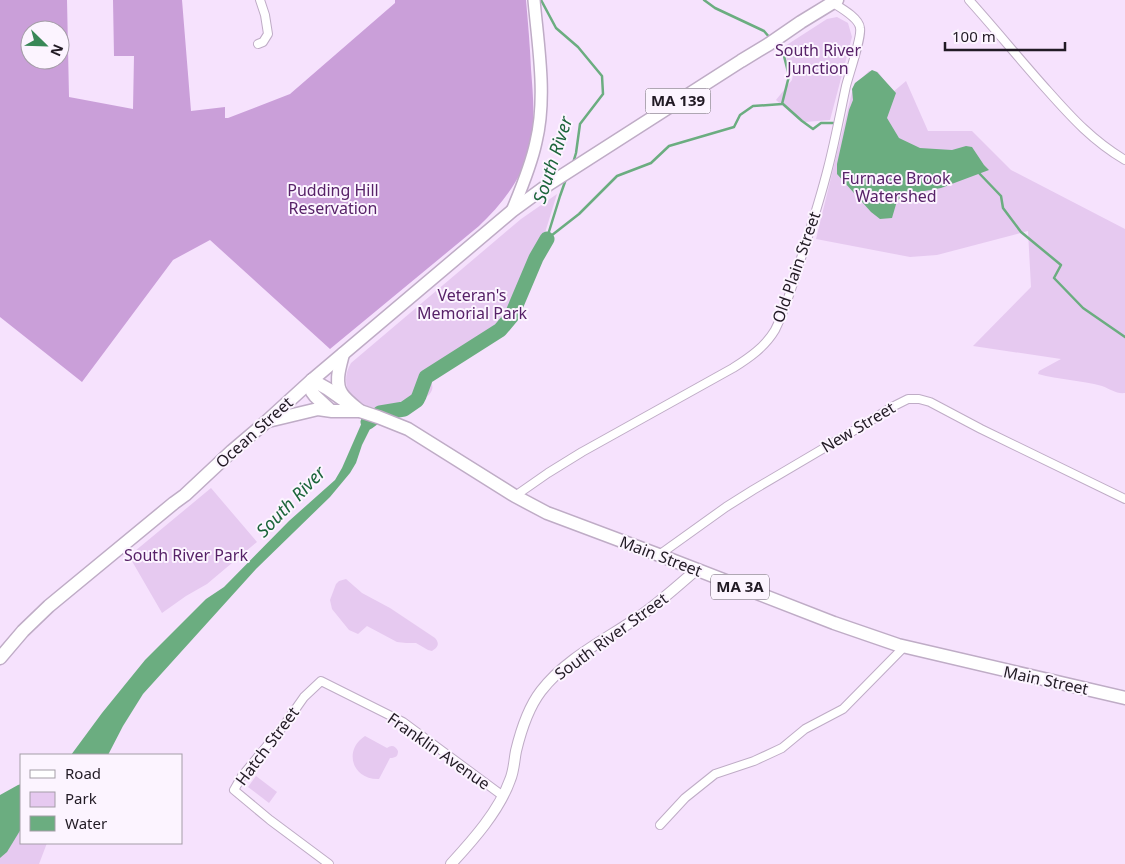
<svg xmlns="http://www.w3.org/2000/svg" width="1125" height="864" font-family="'Noto Sans',sans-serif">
	<rect width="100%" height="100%" fill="#f6e2fd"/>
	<g fill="#e6c9f0">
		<polygon points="837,17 848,23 852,37 830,120 805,122 798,119 776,100 792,80 793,75 782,48 827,19"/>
		<path d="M869,71H874L878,72L893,92L906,81L928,131H972L1011,170L1125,229V393C1116,394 1110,389 1102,386C1081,380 1059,380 1038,374L1039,371L1061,359L973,346L1031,287L1028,231L937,255L910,257L816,239L852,92H855L858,82Z"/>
		<path d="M557,194L544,236L527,270L515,304L508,317L499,328L463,351L427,370C430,383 439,388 424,399L417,395C408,405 397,404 386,410C378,408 369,407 362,404C345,396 342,378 351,363L521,219Z"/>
		<polygon points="211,488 257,542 207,584 186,596 162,613 129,556"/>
		<path d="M346,579L362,593L390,608L435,638C440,644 438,647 432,651L428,650L416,643H406L397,642L367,626L358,634L349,630L332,609L330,600L336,584L339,581Z"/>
		<path d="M365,736L387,748C391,745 395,745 398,751C398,756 396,758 390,758L379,779C352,780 343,750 365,736Z"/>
		<polygon points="256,776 277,792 269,803 248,787"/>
		<polygon points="21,829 21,843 47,843 39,864 0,864 0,857"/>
	</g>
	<path fill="#ca9fd9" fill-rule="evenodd" d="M0,0H67L69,97L133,109L134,56H114L113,0H182L191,111L225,107V118H228L290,94L395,3V0H526C528,23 530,46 531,69C533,96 536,123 529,150C522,179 501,205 479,226L330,349L210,240L173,260L82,382L0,317ZM30,30H60V60H30Z"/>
	<g fill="#6bad80">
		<polygon points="872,70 877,72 896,93 887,118 899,138 920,148 952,150 966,146 972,147 984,165 989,170 941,188 903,195 897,201 892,218 880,219 871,212 837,174 837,164 849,110 853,100 852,89 855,83"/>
		<polygon points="363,420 373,423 362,445 356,463 350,473 330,497 256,569 143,694 123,726 108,755 71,755 102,713 145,660 206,599 224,587 289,521 335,480 342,468"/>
		<polygon points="21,784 21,829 7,852 0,858 0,795 18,785"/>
	</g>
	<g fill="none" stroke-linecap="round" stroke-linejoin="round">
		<g stroke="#6bad80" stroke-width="2.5">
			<polyline points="541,0 556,28 578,47 602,76 603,94 580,124 576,153 573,163"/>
			<polyline points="704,0 715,8 764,31 770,38"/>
			<polyline points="783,104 802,121 813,129 821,123 833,123"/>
			<polyline points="978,172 1001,196 1003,208 1021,232 1061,265 1054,278 1083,308 1125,337"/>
			<polyline points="547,238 560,196 566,179"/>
			<polyline points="547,239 579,214 617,176 651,163 669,146 734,127 740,115 753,106 782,104 789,76 783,52 775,44"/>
		</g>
		<polyline stroke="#6bad80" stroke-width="15" points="368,422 380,413 404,409 417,400 419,396 426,377 500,330 511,317 536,258 547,239"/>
		<defs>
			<g id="minor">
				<path d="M969,0C996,30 1021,61 1048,91C1072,118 1093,141 1125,160"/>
				<polyline points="258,44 263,42 268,34 265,15 260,0"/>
				<path d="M515,496L548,473L582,452L733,368C749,358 765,347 775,330C787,306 795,277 803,252C812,224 821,196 828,168C835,141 840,114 846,86C849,74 862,37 860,28C859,18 841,8 833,3"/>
				<polyline points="659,555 726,507 753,490 870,421 892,407 908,399 919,399 930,402 981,429 1125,499"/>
				<polyline points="660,825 685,798 715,774 754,761 782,748 805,729 843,709 904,647"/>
				<polyline points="329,864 270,820 234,790 242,776 285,724 304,697 321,681 403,722 503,796"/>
			</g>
			<path id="tertiary" d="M451,864C473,840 499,811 510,780C514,771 514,761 516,751C521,730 528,708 541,691C567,657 609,638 643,614C662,600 679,585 696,570"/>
			<path id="secondary" d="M512,211C521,189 531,166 536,142C547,97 538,45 534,0"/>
			<g id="primary">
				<path d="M343,354C340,366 334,383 342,394C346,400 354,406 360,411"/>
				<polyline points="312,380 328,389 345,401"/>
				<polyline points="312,380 312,392 315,396 330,410"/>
				<polyline points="268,421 318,409 332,411 360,411 378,417 408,429 515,496 547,513 659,555 834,623 898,645 1125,698"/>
				<polyline points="0,658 23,631 49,606 174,503 185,495 232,451 266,422 312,380 512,211 549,184 588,159 741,61 769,44 801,22 837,0"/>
			</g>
		</defs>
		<use href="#minor" stroke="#bfacc6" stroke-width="10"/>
		<use href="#tertiary" stroke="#bfacc6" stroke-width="12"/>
		<use href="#secondary" stroke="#bfacc6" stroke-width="14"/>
		<use href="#primary" stroke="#bfacc6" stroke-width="15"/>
		<use href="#minor" stroke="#fff" stroke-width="8"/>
		<use href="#tertiary" stroke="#fff" stroke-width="10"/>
		<use href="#secondary" stroke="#fff" stroke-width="11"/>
		<use href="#primary" stroke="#fff" stroke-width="12"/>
	</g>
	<g text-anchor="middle" stroke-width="4" stroke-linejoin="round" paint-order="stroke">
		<g fill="#fcf4ff" stroke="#635b66" stroke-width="1">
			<rect x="645.5" y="88.5" width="65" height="25" rx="4"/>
			<rect x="711" y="574.5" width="58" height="25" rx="4"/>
		</g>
		<g font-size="15" font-weight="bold" fill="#211a24">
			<text x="678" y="106">MA 139</text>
			<text x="740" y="592">MA 3A</text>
		</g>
		<g font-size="16" fill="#572268" stroke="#fcf4ff">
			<text x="818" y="56">South River<tspan x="818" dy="18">Junction</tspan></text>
			<text x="896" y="184">Furnace Brook<tspan x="896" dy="18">Watershed</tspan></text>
			<text x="333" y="196">Pudding Hill<tspan x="333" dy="18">Reservation</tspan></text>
			<text x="472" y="301">Veteran's<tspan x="472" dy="18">Memorial Park</tspan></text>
			<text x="186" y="561">South River Park</text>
		</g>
		<g font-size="16" fill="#211a24" stroke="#fcf4ff">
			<text transform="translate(796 267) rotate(-71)" y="6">Old Plain Street</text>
			<text transform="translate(858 427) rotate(-31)" y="6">New Street</text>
			<text transform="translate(254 432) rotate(-42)" y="6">Ocean Street</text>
			<text transform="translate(661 556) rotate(21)" y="6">Main Street</text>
			<text transform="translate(611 636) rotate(-36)" y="6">South River Street</text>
			<text transform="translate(1046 680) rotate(12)" y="6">Main Street</text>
			<text transform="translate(267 746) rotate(-53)" y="6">Hatch Street</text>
			<text transform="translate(439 751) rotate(35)" y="6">Franklin Avenue</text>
		</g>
		<g font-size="18" font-style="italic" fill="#1c653b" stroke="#fcf4ff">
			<text transform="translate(553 160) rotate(-72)" y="6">South River</text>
			<text transform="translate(291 502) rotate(-46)" y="6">South River</text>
		</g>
	</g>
	<rect x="20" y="754" width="162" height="90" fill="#fcf4ff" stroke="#a49da7"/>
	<rect x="30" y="770" width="25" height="8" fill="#ffffff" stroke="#a49da7"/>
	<text x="65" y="779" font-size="15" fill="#211a24">Road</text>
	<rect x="30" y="792" width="25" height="15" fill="#e6c9f0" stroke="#a49da7"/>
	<text x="65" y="804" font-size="15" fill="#211a24">Park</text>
	<rect x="30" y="816" width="25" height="15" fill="#6bad80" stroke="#a49da7"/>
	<text x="65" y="829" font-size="15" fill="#211a24">Water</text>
	<g transform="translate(45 45) rotate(113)"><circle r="24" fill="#fcf4ff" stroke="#a49da7"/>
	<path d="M0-4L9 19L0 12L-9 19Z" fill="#398757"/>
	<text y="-8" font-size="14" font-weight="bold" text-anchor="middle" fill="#211a24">N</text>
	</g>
	<path d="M945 42v8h120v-8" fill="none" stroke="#211a24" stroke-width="2.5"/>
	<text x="952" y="42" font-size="15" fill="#211a24" stroke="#fcf4ff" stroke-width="4" paint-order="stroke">100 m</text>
</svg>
